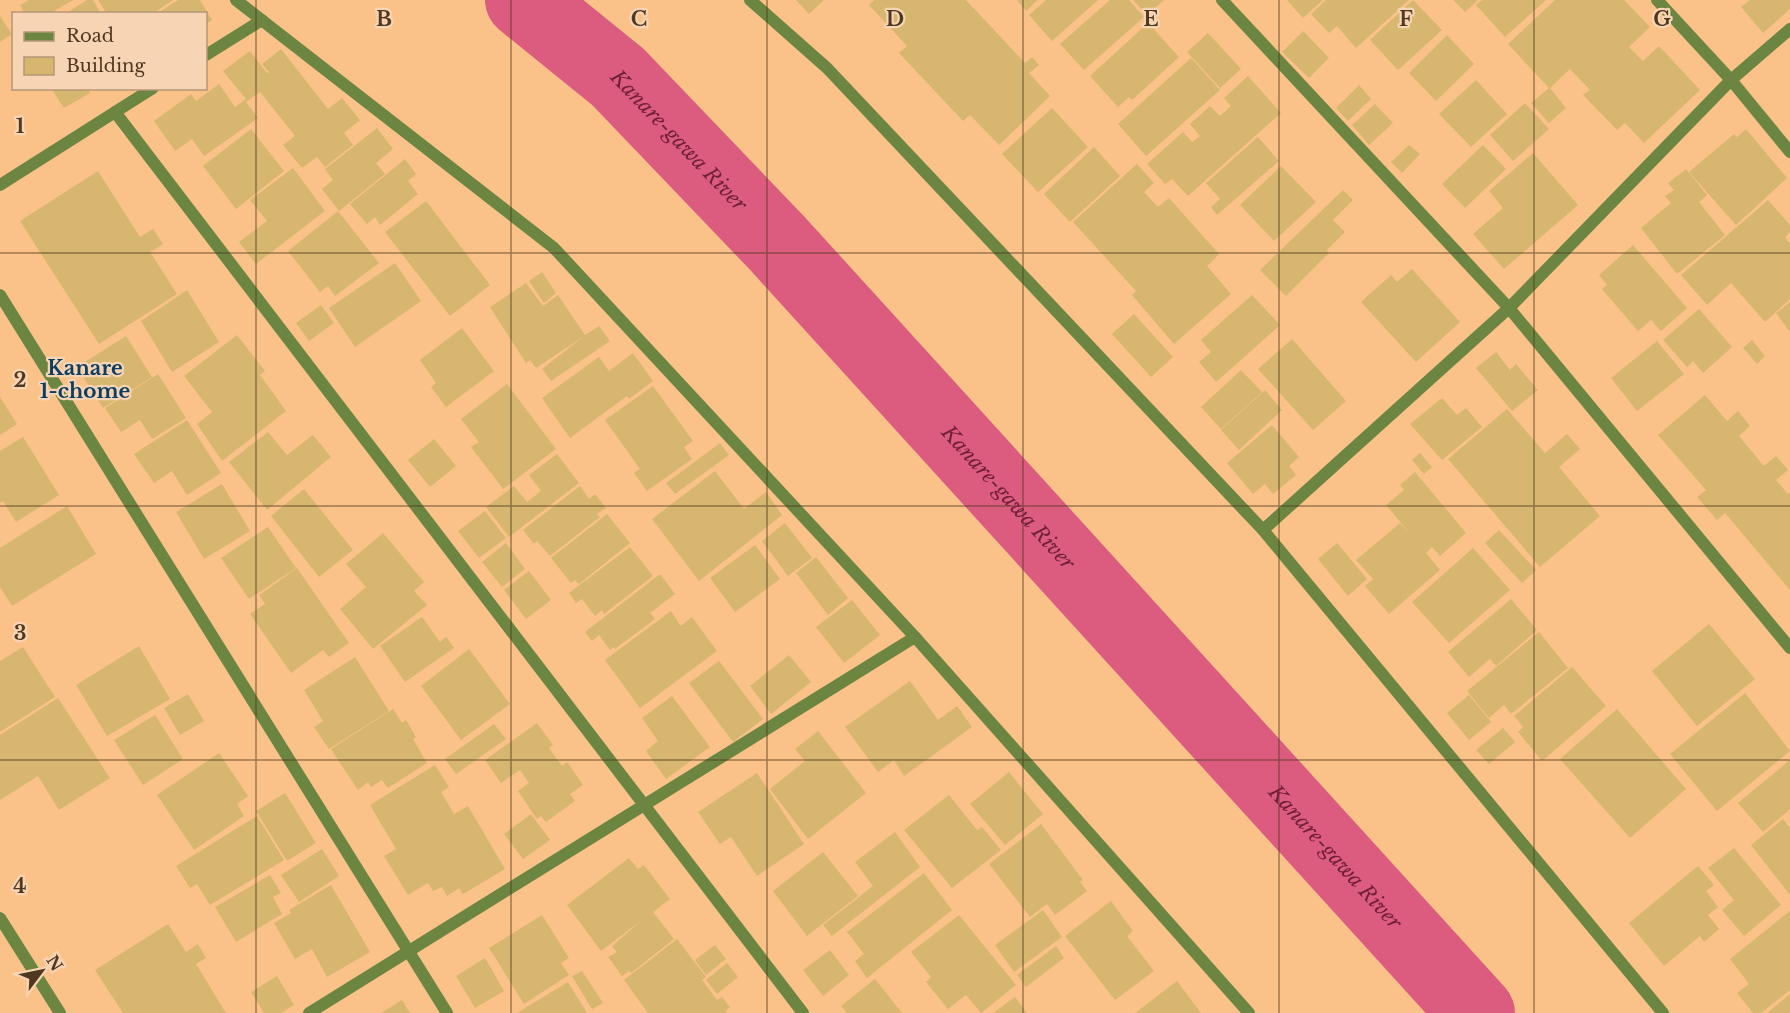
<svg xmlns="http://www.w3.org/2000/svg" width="1790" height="1013" font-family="'Libre Baskerville',serif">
	<rect width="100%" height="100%" fill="#fac289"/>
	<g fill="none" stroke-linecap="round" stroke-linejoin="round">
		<path stroke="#dc5c7f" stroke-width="76" id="s1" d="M523,0L618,77L777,243L1477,1013"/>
	</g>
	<g fill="#d7b76f">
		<polygon points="29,0 73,0 49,14 25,14 20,5"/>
		<polygon points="87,0 93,0 101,14 65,14"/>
		<polygon points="98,0 173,0 152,14 107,14"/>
		<polygon points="178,0 200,0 212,20 206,24 206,14 156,14"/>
		<polygon points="796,0 824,0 809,14"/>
		<polygon points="874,0 966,0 1025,63 1032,57 1039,65 1029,73 1050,96 999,145 970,115 963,121 899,53 907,46 869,5"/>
		<polygon points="1017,0 1038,0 1026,11"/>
		<polygon points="1046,0 1098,0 1052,41 1029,15"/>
		<polygon points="1110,0 1129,0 1144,17 1084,70 1060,44"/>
		<polygon points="1133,0 1164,0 1147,15"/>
		<polygon points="1287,0 1323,0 1303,18"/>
		<polygon points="1326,0 1409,0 1356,48 1337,26 1329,33 1311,14"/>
		<polygon points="1413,0 1442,30 1398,70 1370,40"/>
		<polygon points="1453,0 1478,0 1465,12"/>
		<polygon points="1482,0 1546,0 1505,37 1476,5"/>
		<polygon points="1555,0 1624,0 1650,27 1629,47 1643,61 1659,46 1700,90 1644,143 1625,123 1617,130 1583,95 1590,90 1570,69 1550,88 1566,108 1549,123 1531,103 1549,88 1508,44"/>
		<polygon points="1750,0 1790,0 1790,9 1763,33 1741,7"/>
		<polygon points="0,16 12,34 0,42"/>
		<polygon points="1148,23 1179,57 1132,100 1129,97 1118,107 1090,76"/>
		<polygon points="1303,31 1329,58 1309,78 1282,52"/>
		<polygon points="1208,33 1241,69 1220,88 1187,52"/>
		<polygon points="1447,35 1474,64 1436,101 1409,73"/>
		<polygon points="281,49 328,109 342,98 360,120 344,133 353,145 325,167 317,157 302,168 283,145 295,136 260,92 246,102 258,118 204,156 192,139 175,151 154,121 191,94 196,101 219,84 235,107 246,99 223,71 250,51 267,73 269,72 262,64"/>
		<polygon points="1191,58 1220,90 1146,156 1118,124"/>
		<polygon points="1248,76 1281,113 1188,196 1172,179 1165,184 1147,164 1183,132 1192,142 1200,136 1190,124 1210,106 1220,116 1231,106 1224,98"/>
		<polygon points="1476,80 1507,114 1471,147 1439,114"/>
		<polygon points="1359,85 1371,99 1348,121 1336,108"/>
		<polygon points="51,88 88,88 90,93 64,108"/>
		<polygon points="1525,103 1549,129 1513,161 1490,135"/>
		<polygon points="1375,104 1393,123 1369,145 1352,125"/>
		<polygon points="1052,108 1088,147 1038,192 1002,154"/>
		<polygon points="377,128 393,149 376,163 385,174 339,211 322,189 333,180 325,169"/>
		<polygon points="251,129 284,171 236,209 203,166"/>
		<polygon points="1746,129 1787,178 1736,225 1689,172 1734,134 1737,137"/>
		<polygon points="1258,137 1279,161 1217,215 1211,207 1220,199 1206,183"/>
		<polygon points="1409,145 1420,154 1402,173 1391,162"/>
		<polygon points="1483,145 1506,169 1465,208 1442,184"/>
		<polygon points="1094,147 1120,176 1070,222 1044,194"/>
		<polygon points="1533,153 1578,205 1504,269 1473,234 1503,208 1489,191"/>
		<polygon points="405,159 416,174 408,181 418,194 380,225 375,217 367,224 350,204"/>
		<polygon points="1137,164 1154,183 1144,192 1158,207 1169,198 1219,254 1207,266 1231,294 1174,344 1132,295 1136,291 1073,222"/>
		<polygon points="1281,166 1316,202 1274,241 1240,205"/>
		<polygon points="293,168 325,211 256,264 239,242 267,221 250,200"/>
		<polygon points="1686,169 1707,195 1699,202 1725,235 1677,274 1641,228 1671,203 1665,196 1674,190 1668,183"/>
		<polygon points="98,171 140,237 153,229 163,244 150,252 177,294 99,344 20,221"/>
		<polygon points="1343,190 1353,200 1333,220 1345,232 1327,250 1329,253 1286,296 1260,270"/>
		<polygon points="1768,200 1790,225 1790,232 1785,237 1790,244 1790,299 1765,322 1731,283 1707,305 1681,275"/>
		<polygon points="426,201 490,285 450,316 385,232"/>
		<polygon points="338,211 379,263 335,296 328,286 320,292 288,251"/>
		<polygon points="1633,245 1687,308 1661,331 1651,320 1638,331 1602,289 1607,285 1599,275"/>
		<polygon points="395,263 421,301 355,347 329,308"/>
		<polygon points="1412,269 1460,322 1416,362 1361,302 1391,275 1397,282"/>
		<polygon points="542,272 556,293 544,303 529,281"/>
		<polygon points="526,283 543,306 558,295 585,335 599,326 610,341 551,381 542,369 583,337 536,368 530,360 526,363 490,307"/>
		<polygon points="187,290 219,342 172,372 141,321"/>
		<polygon points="1252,295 1280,325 1216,382 1199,362 1211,352 1201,340"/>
		<polygon points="1790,302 1790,332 1776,313"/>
		<polygon points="321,305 334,323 309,341 296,323"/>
		<polygon points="1699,309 1732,347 1703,373 1693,361 1687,367 1663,340"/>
		<polygon points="1134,314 1173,357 1151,377 1112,334"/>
		<polygon points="462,328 494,371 446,407 431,387 436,383 420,360"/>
		<polygon points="237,335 265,371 260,375 286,411 222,461 197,424 212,412 184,376"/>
		<polygon points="126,336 152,377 103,408 77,367"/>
		<polygon points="1292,339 1346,401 1313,430 1258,369"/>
		<polygon points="1752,340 1765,356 1757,364 1743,348"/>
		<polygon points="1657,341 1684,374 1637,411 1611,378"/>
		<polygon points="1496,352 1510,370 1516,364 1538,390 1512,411 1476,368"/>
		<polygon points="633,353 653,381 629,399 627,396 570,438 542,398 599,357 609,371"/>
		<polygon points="1241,370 1262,392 1221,429 1201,407"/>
		<polygon points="158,374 186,418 152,439 140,420 121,432 105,408"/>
		<polygon points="507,384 556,449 503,489 471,447 479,442 461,419"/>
		<polygon points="653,386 693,441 684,447 692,459 647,491 634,473 640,469 605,420"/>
		<polygon points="1265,390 1282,410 1239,450 1221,430"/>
		<polygon points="1705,395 1727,421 1738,411 1750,426 1739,436 1764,466 1776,456 1788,470 1776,480 1788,494 1790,492 1790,590 1725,513 1717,520 1697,497 1706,490 1658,435"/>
		<polygon points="0,397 17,424 0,435"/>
		<polygon points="1442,398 1457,415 1466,408 1482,427 1442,460 1410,424"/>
		<polygon points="1507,409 1545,453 1567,434 1580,449 1559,467 1600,516 1540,567 1448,459"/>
		<polygon points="187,420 221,473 187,495 172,471 154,483 134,454"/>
		<polygon points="1272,425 1299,457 1289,466 1296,475 1273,494 1265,484 1253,494 1227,463"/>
		<polygon points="268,432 287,455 313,435 331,457 267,510 229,462"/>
		<polygon points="23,437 59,495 16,522 3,501 0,503 0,451"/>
		<polygon points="434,439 456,466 430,487 408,460"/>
		<polygon points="720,443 729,455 675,494 666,483"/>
		<polygon points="1420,453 1432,467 1424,474 1412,460"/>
		<polygon points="557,454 579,483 509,537 486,507 514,486 527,502 541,491 529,475"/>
		<polygon points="715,471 744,509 766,492 782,515 699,581 652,519"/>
		<polygon points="1415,472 1466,533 1440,556 1432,547 1426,553 1440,570 1389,614 1365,586 1373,579 1356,560 1400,523 1412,536 1386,505 1404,490 1400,485"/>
		<polygon points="222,484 250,531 204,559 176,512"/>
		<polygon points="580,486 589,499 595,494 606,508 597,514 600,517 550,556 537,541 534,544 523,530"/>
		<polygon points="304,489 353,550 319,577 271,516"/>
		<polygon points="67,506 96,554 12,606 0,587 0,548"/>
		<polygon points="485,511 506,538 479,558 458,531"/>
		<polygon points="607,514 630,543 579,584 575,580 571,583 551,558"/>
		<polygon points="785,523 812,558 788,576 762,541"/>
		<polygon points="268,527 296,568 249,599 221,558"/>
		<polygon points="1499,530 1536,570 1522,583 1485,543"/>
		<polygon points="383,533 424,582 414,591 427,605 373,649 340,609 366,587 346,564"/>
		<polygon points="506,543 525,569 502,587 482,562"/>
		<polygon points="1337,543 1367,579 1348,596 1318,559"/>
		<polygon points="755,545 780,579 735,612 710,578"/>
		<polygon points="630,547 653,576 604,614 602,610 595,616 582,599 576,603 569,593"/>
		<polygon points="1473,548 1510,590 1449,643 1412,602"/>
		<polygon points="816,557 848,598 828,615 796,573"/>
		<polygon points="297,568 349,643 329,657 323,650 291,673 250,614 265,604 259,595"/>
		<polygon points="529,571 551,600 526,619 504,590"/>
		<polygon points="660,574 675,594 650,613 655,619 615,649 614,647 610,650 599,635 592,641 585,632"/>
		<polygon points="1511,599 1537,630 1496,666 1490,659 1469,677 1448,652"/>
		<polygon points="852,600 880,635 844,663 816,627"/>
		<polygon points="671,611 681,626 692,617 717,651 640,708 605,660"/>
		<polygon points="422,617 440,642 446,637 454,648 405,682 380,646"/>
		<polygon points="1709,624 1755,679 1697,726 1652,671"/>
		<polygon points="1539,632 1568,668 1511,714 1504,705 1489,718 1467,691"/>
		<polygon points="139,646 170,699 107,736 76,685"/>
		<polygon points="23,647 55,697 0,732 0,661"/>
		<polygon points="469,649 510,704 461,740 421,686"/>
		<polygon points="789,655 811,682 771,714 750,686"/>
		<polygon points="355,657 389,711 329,749 314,727 323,721 304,690"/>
		<polygon points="719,661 763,719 733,742 689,683"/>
		<polygon points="1572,667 1606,706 1542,761 1518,732 1523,727 1514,716"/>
		<polygon points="910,681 938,720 957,706 972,727 904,776 894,760 878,772 845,727"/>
		<polygon points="1745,693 1790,751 1717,811 1670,754"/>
		<polygon points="188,694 204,721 180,735 164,708"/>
		<polygon points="1469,695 1491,722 1469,740 1447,713"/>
		<polygon points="672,696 710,747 666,779 646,751 658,741 642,718"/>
		<polygon points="58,698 110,778 59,810 38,776 0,800 0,735"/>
		<polygon points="393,709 402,723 406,720 416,737 413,739 427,763 388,788 382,780 371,787 368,782 358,790 331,749"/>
		<polygon points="1617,709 1686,789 1630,838 1560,759"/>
		<polygon points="155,715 183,759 143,785 114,740"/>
		<polygon points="537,723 553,745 549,748 562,766 567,762 583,785 570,794 575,801 546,822 541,816 537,819 518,791 529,783 520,770 501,783 485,760"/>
		<polygon points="494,724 506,739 456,774 445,759"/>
		<polygon points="1503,728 1515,742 1489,764 1476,750"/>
		<polygon points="818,731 866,793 808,839 770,789 805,761 795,749"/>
		<polygon points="219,753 248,796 237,804 244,816 194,850 157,795"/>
		<polygon points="1790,760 1790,809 1763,832 1738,803"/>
		<polygon points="435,765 449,787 441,792 454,814 468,806 505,869 463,894 459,888 447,896 442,887 433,891 428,883 408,895 384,856 396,849 370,805"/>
		<polygon points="1009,772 1043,814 1005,845 970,804"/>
		<polygon points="757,773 804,844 757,876 731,837 720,844 698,812"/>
		<polygon points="285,793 316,843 287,861 256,811"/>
		<polygon points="949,795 977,830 982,827 1001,850 952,888 904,830"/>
		<polygon points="531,814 550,840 523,859 504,834"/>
		<polygon points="257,816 284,860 210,905 197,884 190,888 176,866"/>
		<polygon points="1783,819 1790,828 1790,895 1751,845"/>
		<polygon points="1041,824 1083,880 1080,882 1087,891 1055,915 1047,904 1030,917 989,864"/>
		<polygon points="895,832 920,867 832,936 823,925 873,886 855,862"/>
		<polygon points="1734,848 1781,905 1744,936 1722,910 1734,900 1708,868"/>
		<polygon points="322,849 339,876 299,902 281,875"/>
		<polygon points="823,852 858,896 807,936 773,891"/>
		<polygon points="629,858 638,869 644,865 670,899 653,912 674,939 631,973 629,971 622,976 608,957 617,952 612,946 642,920 601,951 567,905"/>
		<polygon points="1698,866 1714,885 1706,891 1718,907 1708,915 1719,929 1704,942 1700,936 1664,966 1629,923"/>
		<polygon points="924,873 952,910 867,978 855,961 864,954 847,932"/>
		<polygon points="270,875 281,893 273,897 282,914 236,942 215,907"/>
		<polygon points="331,885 370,952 327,977 312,949 295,959 274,923 291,913 289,910"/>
		<polygon points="1111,901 1133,931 1127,936 1154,971 1115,1000 1065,936"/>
		<polygon points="1043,910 1062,937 1014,972 995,945"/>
		<polygon points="1790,911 1790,990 1761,1013 1753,1013 1737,993 1749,984 1730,959"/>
		<polygon points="542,915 569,958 561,963 569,975 524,1004 489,948"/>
		<polygon points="959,915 1016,985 981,1013 966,995 948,1009 926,982 931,977 911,952"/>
		<polygon points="168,924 186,952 198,944 206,958 196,964 226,1013 123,1013 95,970"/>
		<polygon points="677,939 706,977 702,980 717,1000 722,997 730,1007 726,1011 727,1013 648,1013 624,980"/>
		<polygon points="715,945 726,959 706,975 695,960"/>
		<polygon points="1056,946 1064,958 1026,987 1017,975"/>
		<polygon points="830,950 849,975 823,996 803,970"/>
		<polygon points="485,958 504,991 475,1008 456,976"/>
		<polygon points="727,963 738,977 717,994 706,980"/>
		<polygon points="582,971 603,1003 592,1009 572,976"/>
		<polygon points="277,976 294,1005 281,1013 264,1013 251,992"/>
		<polygon points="875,979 902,1013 847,1013 841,1006"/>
		<polygon points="1177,981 1201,1013 1135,1013"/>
		<polygon points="568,982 587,1013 517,1013"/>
		<polygon points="1790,994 1790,1013 1767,1013 1773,1008"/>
		<polygon points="1015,997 1027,1013 993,1013"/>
		<polygon points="402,1000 410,1013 381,1013"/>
	</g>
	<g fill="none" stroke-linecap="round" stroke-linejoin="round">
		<g stroke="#6c8641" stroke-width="12">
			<polyline points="236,0 554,248 915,637 1249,1013"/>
			<polyline points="750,0 827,68 1263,530 1663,1013"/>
			<polyline points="1222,0 1509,308 1790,648"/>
			<polyline points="1657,0 1731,80 1790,152"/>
			<polyline points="206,55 262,20"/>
			<polyline points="115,112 803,1013"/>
			<polyline points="0,185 153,88"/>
			<polyline points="0,295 447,1013"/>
			<polyline points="1263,530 1509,308 1731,80 1790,29"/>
			<polyline points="0,918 60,1013"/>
			<polyline points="309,1013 915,637"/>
		</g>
	</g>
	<path fill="none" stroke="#4f3820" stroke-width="1.5" stroke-opacity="0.55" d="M256,0V1013M511,0V1013M767,0V1013M1023,0V1013M1279,0V1013M1534,0V1013M0,253H1790M0,506H1790M0,760H1790"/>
	<g text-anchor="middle" stroke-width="4.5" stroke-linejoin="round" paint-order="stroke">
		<g font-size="20" font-style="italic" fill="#701f38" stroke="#f7d4b3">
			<text dy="7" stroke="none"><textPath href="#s1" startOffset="210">Kanare-gawa River</textPath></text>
			<text dy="7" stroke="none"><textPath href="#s1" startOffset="696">Kanare-gawa River</textPath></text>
			<text dy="7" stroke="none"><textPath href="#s1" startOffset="1182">Kanare-gawa River</textPath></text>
		</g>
		<g font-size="20" font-weight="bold" fill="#0d3d61" stroke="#f7d4b3">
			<text x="85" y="375">Kanare<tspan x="85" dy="23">1-chome</tspan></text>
		</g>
	</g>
	<g font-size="20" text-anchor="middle" font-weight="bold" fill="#4f3820" stroke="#f7d4b3" stroke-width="4.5" stroke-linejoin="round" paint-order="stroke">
		<text x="384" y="26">B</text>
		<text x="639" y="26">C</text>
		<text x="895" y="26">D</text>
		<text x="1151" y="26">E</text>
		<text x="1406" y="26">F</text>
		<text x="1662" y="26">G</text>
		<text x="20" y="133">1</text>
		<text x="20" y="387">2</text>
		<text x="20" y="640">3</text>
		<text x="20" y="893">4</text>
	</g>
	<rect x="12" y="12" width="195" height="78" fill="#f7d4b3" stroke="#b49678" stroke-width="1.5"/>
	<rect x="24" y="32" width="30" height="9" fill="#6c8641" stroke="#b49678" stroke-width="1.5"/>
	<text x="66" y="42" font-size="18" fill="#4f3820">Road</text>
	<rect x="24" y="57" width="30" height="18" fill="#d7b76f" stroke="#b49678" stroke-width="1.5"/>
	<text x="66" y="72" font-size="18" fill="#4f3820">Building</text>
	<g transform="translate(42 971) rotate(58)" stroke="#f7d4b3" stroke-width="4.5" paint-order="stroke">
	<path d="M0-4.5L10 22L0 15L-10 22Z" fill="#4f3820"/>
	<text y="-9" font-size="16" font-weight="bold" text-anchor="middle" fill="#4f3820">N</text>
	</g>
</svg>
